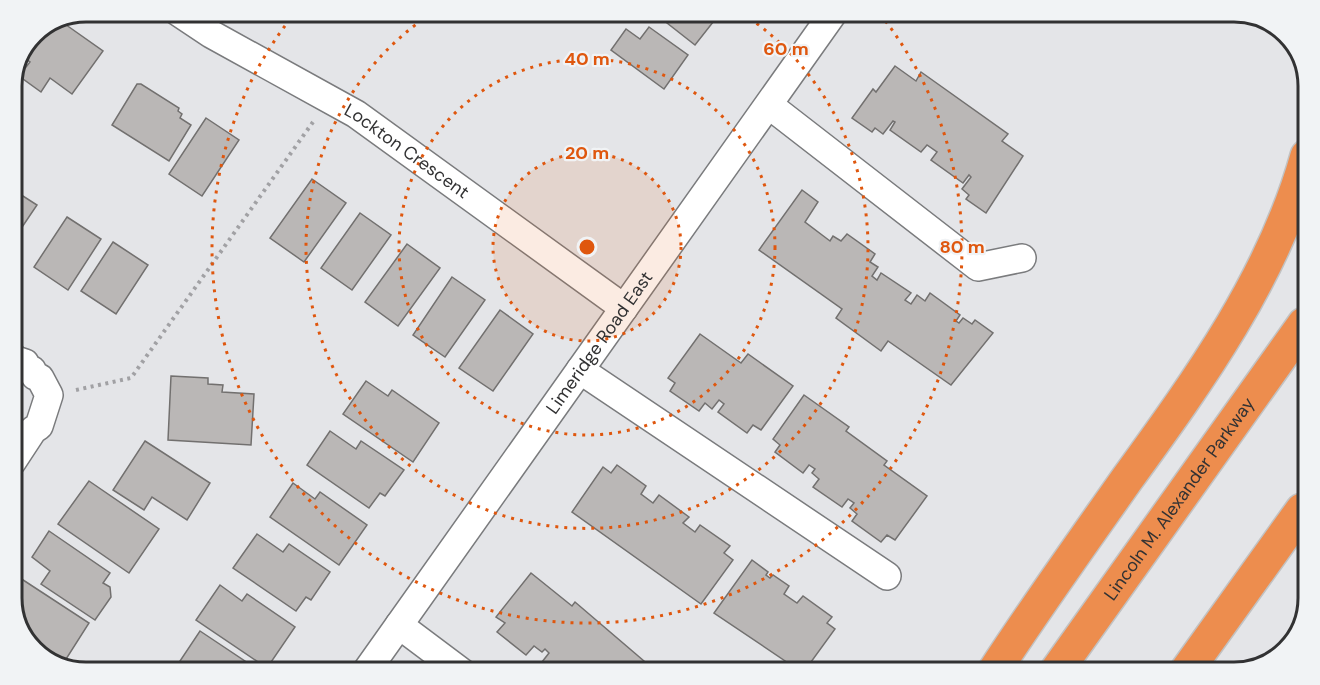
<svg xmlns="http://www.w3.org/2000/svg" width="1320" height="685" font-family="'DM Sans',sans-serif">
	<rect width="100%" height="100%" fill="#e4e5e8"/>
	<g fill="#bab7b6" stroke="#72706f" stroke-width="1.5">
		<polygon points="653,12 721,12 695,45"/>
		<polygon points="62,22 103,51 72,94 50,78 41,92 19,76 30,62 23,57 34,34"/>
		<polygon points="649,27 688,55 664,89 611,50 626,29 640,39"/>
		<polygon points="895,66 916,81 921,72 1008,134 1002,141 1023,156 986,213 966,199 969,195 962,189 971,177 969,175 963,183 931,160 937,152 927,145 921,152 890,130 895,122 893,121 883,134 875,128 872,132 852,118 873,89 876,92"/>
		<polygon points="137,84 141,84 179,108 178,111 182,114 180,118 191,125 169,161 112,125"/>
		<polygon points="206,118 239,140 202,196 169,174"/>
		<polygon points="312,179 346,203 304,262 270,238"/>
		<polygon points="12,189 37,205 12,242"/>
		<polygon points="802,190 818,202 805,222 830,241 833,236 841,241 847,234 875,254 870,262 878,267 872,276 877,280 881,273 911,293 905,300 911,304 917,295 925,301 930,293 960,315 956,321 959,323 963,318 972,324 975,320 993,333 951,385 888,341 881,351 836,318 842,309 759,250"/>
		<polygon points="360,213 391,235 352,290 321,268"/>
		<polygon points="67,217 101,239 68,290 34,267"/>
		<polygon points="113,242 148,265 116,314 81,291"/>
		<polygon points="407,244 440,268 398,326 365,302"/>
		<polygon points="452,277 485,300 445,357 413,335"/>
		<polygon points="500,310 533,334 493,391 459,368"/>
		<polygon points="700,334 741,363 748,354 793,386 761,430 753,425 747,433 718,412 724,404 719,400 712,409 705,403 699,411 670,391 675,383 668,378"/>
		<polygon points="171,376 208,378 208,384 223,385 222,392 254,394 251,445 168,440"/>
		<polygon points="366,381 388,396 392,390 439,423 413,462 343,414"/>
		<polygon points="804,395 849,427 846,431 887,461 884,465 927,496 895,540 887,535 881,542 852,521 857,514 850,508 854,503 848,499 842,507 813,487 819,479 812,473 815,469 809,465 803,473 775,452 780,445 773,439"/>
		<polygon points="330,431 356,449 361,441 404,470 385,496 380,493 369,508 307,465"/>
		<polygon points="145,441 210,483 187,520 152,497 144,510 113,490"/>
		<polygon points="617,465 646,486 641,494 653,503 659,495 689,517 683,523 695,532 700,525 730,546 724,553 733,560 701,604 572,512 603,467 611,473"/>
		<polygon points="89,481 159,529 129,573 58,524"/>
		<polygon points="293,483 315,499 320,492 367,525 339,565 270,517"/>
		<polygon points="49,531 110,573 103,583 110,587 111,597 95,620 41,584 50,571 32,557"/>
		<polygon points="257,534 283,552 289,544 330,572 311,600 306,597 296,611 233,568"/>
		<polygon points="752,560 768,572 766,575 770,578 773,575 789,586 784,594 797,603 803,596 832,617 827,623 835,629 803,673 714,613"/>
		<polygon points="531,573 572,606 575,602 658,673 555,673 542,662 549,653 545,649 542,652 534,646 526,655 497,632 505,623 496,617"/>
		<polygon points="17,576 89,623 61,667 45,658 24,640 12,604 12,584"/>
		<polygon points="220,585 242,601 247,594 295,627 267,668 196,620"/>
		<polygon points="200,631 263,673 172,673"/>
	</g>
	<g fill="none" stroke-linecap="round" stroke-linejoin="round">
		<defs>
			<g id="minor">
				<path id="s1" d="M178,12L211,34L356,114L624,308"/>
				<polyline points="769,105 978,267 1022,258"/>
				<polyline points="12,356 16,360 25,363 28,369 32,370 35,376 40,378 49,395 39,426 33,430 12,462"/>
				<polyline points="580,370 887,576"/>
				<polyline points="399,625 463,673"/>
				<path id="s2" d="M365,673L834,12"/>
			</g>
			<g id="motorway">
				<path d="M993,673C1036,607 1082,543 1127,479C1199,380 1274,276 1307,156"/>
				<path id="s3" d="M1055,673L1304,324"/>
				<polyline points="1185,673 1302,510"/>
			</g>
		</defs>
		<use href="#minor" stroke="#7a7b7d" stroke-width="30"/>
		<use href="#motorway" stroke="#c2c2c2" stroke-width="36"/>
		<polyline stroke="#a1a1a4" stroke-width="4" stroke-dasharray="3 4.5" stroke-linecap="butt" points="76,390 131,378 313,122"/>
		<use href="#minor" stroke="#fff" stroke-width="27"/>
		<use href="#motorway" stroke="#ed8d4e" stroke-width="33"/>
	</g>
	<circle cx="587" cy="247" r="94" fill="#df570e" fill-opacity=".12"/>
	<g fill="none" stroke="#df570e" stroke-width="3" stroke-dasharray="3 6">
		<circle cx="587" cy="247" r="94"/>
		<circle cx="587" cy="247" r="188"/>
		<path d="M742 13A281 281 0 1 1 432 13"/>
		<path d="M880 14A375 375 0 1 1 294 14"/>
	</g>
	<g text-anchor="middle" stroke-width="4.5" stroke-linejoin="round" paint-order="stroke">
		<g font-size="18" fill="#323233" stroke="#f1f3f5">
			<text dy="6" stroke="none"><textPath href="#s1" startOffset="268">Lockton Crescent</textPath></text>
			<text dy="6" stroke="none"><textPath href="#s2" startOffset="405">Limeridge Road East</textPath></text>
			<text dy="6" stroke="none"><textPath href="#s3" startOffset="214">Lincoln M. Alexander Parkway</textPath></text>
		</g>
	</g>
	<path d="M0 0H1320V685H0ZM86 22H1234A64 64 0 0 1 1298 86V598A64 64 0 0 1 1234 662H86A64 64 0 0 1 22 598V86A64 64 0 0 1 86 22Z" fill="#f1f3f5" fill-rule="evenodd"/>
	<path fill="none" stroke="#323233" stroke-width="3" d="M86 22H1234A64 64 0 0 1 1298 86V598A64 64 0 0 1 1234 662H86A64 64 0 0 1 22 598V86A64 64 0 0 1 86 22Z"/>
	<circle cx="587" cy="247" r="9" fill="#df570e" stroke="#f1f3f5" stroke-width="3"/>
	<g font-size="18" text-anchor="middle" font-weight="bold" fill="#df570e" stroke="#f1f3f5" stroke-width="4.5" stroke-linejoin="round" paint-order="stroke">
		<text x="786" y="55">60 m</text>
		<text x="587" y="65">40 m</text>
		<text x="587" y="159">20 m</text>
		<text x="962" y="253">80 m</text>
	</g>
</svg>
